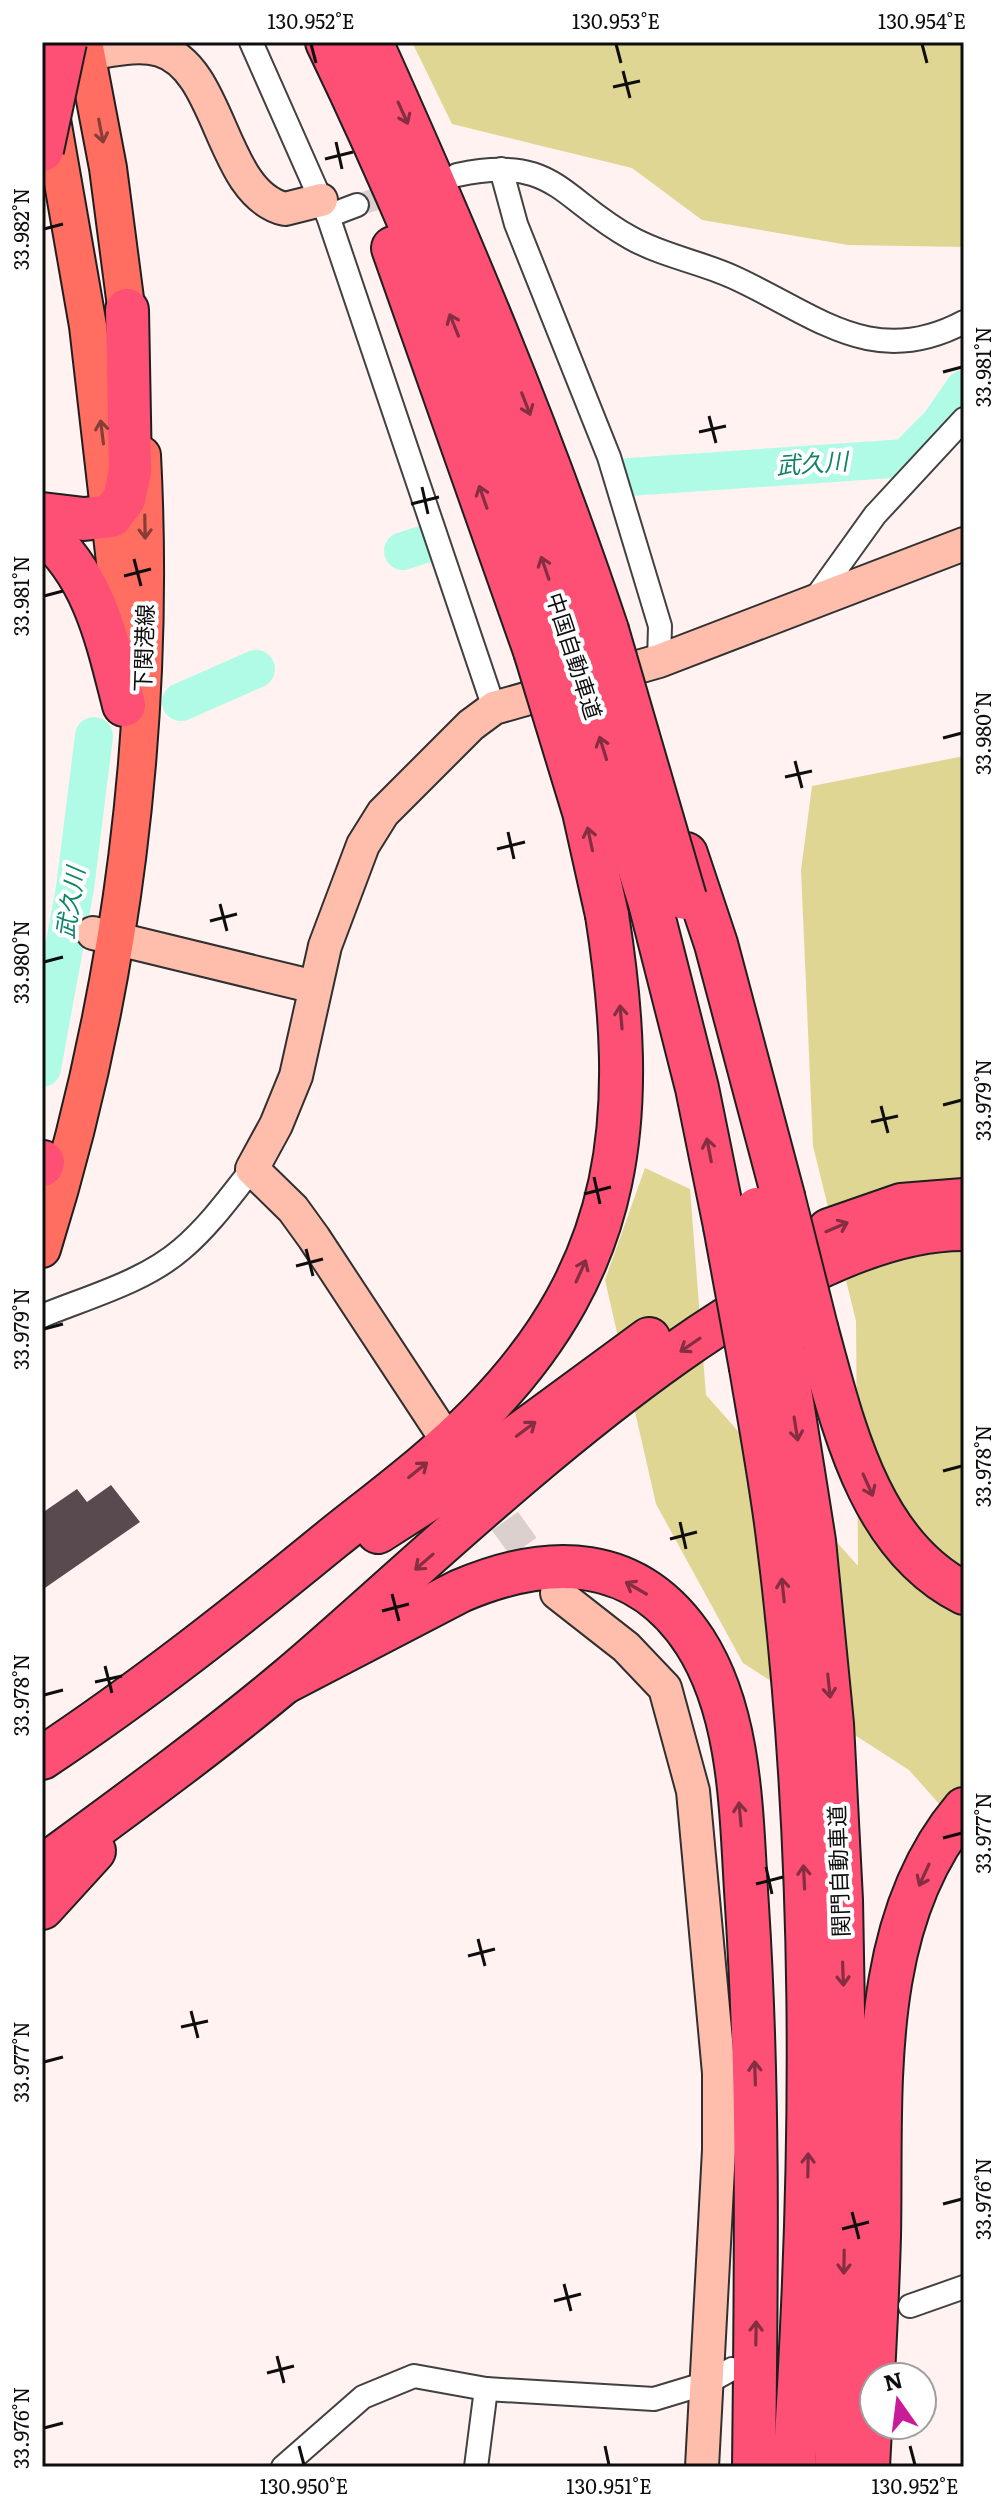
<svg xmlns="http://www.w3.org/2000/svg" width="1006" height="2509" font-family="Literata,'Noto Sans JP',serif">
	<rect width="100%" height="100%" fill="#fff2f0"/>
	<g fill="#dfd694">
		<polygon points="412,42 964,42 964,247 848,245 702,220 632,168 452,124"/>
		<polygon points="964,756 964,1832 909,1770 743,1663 656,1504 605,1280 645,1168 690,1189 706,1395 858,1566 856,1321 813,1146 801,870 812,786"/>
	</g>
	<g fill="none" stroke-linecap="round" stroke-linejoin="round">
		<g stroke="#b0fbe5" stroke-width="38">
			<polyline points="629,477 906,458 939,425 964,389"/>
			<polyline points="403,551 425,544"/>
			<polyline points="181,702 256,669"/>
			<polyline points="42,1068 75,888 94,736"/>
		</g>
	</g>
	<polygon fill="#584a4e" points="111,1485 140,1522 42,1590 42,1513 77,1489 87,1502"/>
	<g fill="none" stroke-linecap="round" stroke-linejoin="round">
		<polyline stroke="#dbd0ce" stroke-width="22" stroke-dasharray="22 11" stroke-linecap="butt" points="357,205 405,190"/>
		<polyline stroke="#dbd0ce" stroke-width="32" stroke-dasharray="32 16" stroke-linecap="butt" points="477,1482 550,1584"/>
		<defs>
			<g id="street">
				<polyline points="251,42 328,216 494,708"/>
				<polyline points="501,169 516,224 609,457 660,626 659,661"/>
				<path d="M457,175C555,154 560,199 631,238C663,256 700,262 733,277C815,314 872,371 964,322"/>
				<polyline points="328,216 357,205"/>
				<polyline points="814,600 875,515 964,419"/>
				<path d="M42,1316C88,1297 144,1282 182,1249C209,1226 230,1197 252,1169"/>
				<polyline points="910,2306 964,2287"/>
				<polyline points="283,2467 363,2397 414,2376 486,2389 654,2399 707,2383 732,2369"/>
				<polyline points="476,2467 486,2389"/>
			</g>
			<g id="secondary">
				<path d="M86,54C109,51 137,43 160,50C222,68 220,194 285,209L321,200"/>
				<polyline points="93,933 315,987"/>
				<polyline points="439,1428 314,1238 293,1209 252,1169 276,1125 296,1076 325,946 363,845 383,813 471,725 494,708 659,661 964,544"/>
				<polyline points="557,1593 626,1647 665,1688 693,1791 719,2073 719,2150 702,2467"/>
			</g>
			<g id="primary">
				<polyline points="84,42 108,168 130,337"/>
				<polyline points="51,114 88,326 125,649"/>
				<path d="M42,1249C122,993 156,723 142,455"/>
			</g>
			<g id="highway">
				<path d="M327,42C421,237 500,437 570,642"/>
				<path d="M371,42C458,235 540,429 607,630"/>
				<polyline points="393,248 535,651"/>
				<polyline points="42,514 84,519 111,516 124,499 130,471 127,310"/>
				<path d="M42,531C95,577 107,639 124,705"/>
				<polyline points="686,854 716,944 783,1196"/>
				<polyline points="650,903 697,1088 725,1226"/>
				<polyline points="42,1165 43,1162"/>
				<polyline points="829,1230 901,1205 964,1200"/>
				<path d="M817,1331C843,1425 869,1545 964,1593"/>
				<polyline points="784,1352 814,1541 832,1724 841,1900 846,2176 836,2467"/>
				<path d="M751,1368C760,1422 770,1476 777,1530C817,1840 815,2156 794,2467"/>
				<polyline points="378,1532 442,1491 649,1339"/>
				<path d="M285,1682L460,1591C549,1553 637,1553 695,1642C743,1717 741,1820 747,1906C759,2093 756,2280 754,2467"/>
				<path d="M42,1758C143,1691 238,1616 332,1539C382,1499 435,1460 480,1414C627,1264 638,1113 607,915"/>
				<path d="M42,1867C125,1806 208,1746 287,1680C445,1548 755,1228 964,1229"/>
				<polyline points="42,1908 94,1851"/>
				<path d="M868,2467C872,2390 877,2313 879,2236C882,2094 866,1925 964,1809"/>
			</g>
		</defs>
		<use href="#street" stroke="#414141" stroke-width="26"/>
		<use href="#secondary" stroke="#303030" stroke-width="36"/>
		<use href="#primary" stroke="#1f1f1f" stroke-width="40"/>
		<use href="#highway" stroke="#1f1f1f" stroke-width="46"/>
		<use href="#street" stroke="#fff" stroke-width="22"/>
		<use href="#secondary" stroke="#ffbeab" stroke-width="32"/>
		<use href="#primary" stroke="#ff6e60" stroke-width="36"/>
		<use href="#highway" stroke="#fe4f74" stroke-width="42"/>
		<defs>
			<g id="highway-bridge">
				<polyline points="42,150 65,42"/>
				<polyline points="607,630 685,898"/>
				<polyline points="570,642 650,903"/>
				<polyline points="535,651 584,812 607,915"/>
				<polyline points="783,1196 817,1331"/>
				<polyline points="757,1209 784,1352"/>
				<polyline points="725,1226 751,1368"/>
			</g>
		</defs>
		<use href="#highway-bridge" stroke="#1f1f1f" stroke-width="46" stroke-linecap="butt"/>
		<use href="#highway-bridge" stroke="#fe4f74" stroke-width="42"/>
	</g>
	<defs><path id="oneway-shaft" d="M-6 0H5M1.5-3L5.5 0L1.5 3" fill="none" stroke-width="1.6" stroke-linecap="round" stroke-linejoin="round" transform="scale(2)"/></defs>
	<g stroke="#862e41">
		<use href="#oneway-shaft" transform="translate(403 113) rotate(66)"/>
		<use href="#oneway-shaft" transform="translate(454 325) rotate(-112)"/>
		<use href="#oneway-shaft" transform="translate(526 404) rotate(69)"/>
		<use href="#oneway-shaft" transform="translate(483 497) rotate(-109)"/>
		<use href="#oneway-shaft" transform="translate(545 568) rotate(-109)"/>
		<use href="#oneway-shaft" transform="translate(603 748) rotate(-107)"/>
		<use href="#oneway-shaft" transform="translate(590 839) rotate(-102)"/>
		<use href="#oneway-shaft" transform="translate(621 1017) rotate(-95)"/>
		<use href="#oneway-shaft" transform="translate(709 1150) rotate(-101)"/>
		<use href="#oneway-shaft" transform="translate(837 1227) rotate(-23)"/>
		<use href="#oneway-shaft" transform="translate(581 1271) rotate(-66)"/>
		<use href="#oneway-shaft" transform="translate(690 1345) rotate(146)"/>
		<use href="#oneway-shaft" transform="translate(526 1429) rotate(-37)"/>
		<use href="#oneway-shaft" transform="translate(796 1429) rotate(81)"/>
		<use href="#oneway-shaft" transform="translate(418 1470) rotate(-39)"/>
		<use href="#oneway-shaft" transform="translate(868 1485) rotate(66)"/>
		<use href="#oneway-shaft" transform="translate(424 1562) rotate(139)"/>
		<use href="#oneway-shaft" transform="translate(636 1588) rotate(-150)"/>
		<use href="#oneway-shaft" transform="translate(783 1590) rotate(-96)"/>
		<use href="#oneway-shaft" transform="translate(829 1686) rotate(84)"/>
		<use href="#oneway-shaft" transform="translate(740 1814) rotate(-95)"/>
		<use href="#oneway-shaft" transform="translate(924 1875) rotate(115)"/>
		<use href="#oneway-shaft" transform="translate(804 1877) rotate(-93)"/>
		<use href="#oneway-shaft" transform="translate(843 1974) rotate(88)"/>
		<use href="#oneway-shaft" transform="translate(755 2073) rotate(-92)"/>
		<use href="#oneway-shaft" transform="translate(808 2165) rotate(-89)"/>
		<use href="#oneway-shaft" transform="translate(844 2262) rotate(91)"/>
		<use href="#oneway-shaft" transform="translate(756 2333) rotate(-89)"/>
	</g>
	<g stroke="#863e37">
		<use href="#oneway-shaft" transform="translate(101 131) rotate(79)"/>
		<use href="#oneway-shaft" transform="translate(102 432) rotate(-97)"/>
		<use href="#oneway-shaft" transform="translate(145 527) rotate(89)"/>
	</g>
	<path fill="none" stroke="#0e0e0e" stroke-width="3" d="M311,44L316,63M616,44L621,63M922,44L927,63M623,71L630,98M613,87L640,81M336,142L342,169M325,159L353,152M44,229L63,224M943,372L962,367M709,416L716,443M699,432L726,426M422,487L428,514M411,504L439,497M134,559L141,586M124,576L151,569M44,596L63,591M943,738L962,733M795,761L802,788M785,777L812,771M508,832L514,859M497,849L525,842M220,904L227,931M210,921L237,914M44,962L63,957M943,1105L962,1100M881,1106L888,1133M871,1122L898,1116M594,1177L600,1204M584,1194L611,1187M306,1249L313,1276M296,1266L323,1259M44,1329L63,1324M943,1471L962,1466M680,1522L686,1549M670,1539L697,1532M392,1594L399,1621M382,1611L409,1604M105,1666L112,1693M95,1682L122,1676M44,1695L63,1690M943,1838L962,1833M766,1867L772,1894M756,1884L783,1877M478,1939L485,1966M468,1956L495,1949M191,2011L198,2038M181,2027L208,2021M44,2062L63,2057M943,2204L962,2199M852,2212L859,2239M842,2229L869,2222M564,2284L571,2311M554,2301L581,2294M277,2356L284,2383M267,2373L294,2366M44,2428L63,2423M299,2446L304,2465M605,2446L609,2465M910,2446L915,2465"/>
	<g text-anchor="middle" stroke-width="8" stroke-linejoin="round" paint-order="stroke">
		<g font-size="22" fill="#0e0e0e" stroke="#fff">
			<text transform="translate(144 648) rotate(-88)" y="8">下関港線</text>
			<text transform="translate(574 656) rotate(72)" y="8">中国自動車道</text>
			<text transform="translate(839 1871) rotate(-92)" y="8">関門自動車道</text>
		</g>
		<g font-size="24" font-style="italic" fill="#0f8469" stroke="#fff">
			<text transform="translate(812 464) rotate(-4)" y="8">武久川</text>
			<text transform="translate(71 903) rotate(-81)" y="8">武久川</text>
		</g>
	</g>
	<rect width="1006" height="2509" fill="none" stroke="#ffffff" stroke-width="88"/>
	<g transform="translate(898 2401) rotate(346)"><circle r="38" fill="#ffffff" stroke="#9f9f9f" stroke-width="2"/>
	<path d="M0-6L14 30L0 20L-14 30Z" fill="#c91c98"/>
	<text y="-12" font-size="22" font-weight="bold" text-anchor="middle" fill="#0e0e0e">N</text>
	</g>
	<rect x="44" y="44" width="918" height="2421" fill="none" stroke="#0e0e0e" stroke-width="3"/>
	<g font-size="20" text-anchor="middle" fill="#0e0e0e">
		<text x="311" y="29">130.952°E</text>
		<text x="616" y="29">130.953°E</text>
		<text x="922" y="29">130.954°E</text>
		<text transform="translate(22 229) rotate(-90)" y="7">33.982°N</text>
		<text transform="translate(984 367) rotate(-90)" y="7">33.981°N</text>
		<text transform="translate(22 596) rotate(-90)" y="7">33.981°N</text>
		<text transform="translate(984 733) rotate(-90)" y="7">33.980°N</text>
		<text transform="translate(22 962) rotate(-90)" y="7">33.980°N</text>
		<text transform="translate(984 1100) rotate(-90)" y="7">33.979°N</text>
		<text transform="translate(22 1329) rotate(-90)" y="7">33.979°N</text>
		<text transform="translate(984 1466) rotate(-90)" y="7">33.978°N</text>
		<text transform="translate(22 1695) rotate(-90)" y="7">33.978°N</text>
		<text transform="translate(984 1833) rotate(-90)" y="7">33.977°N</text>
		<text transform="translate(22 2062) rotate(-90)" y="7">33.977°N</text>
		<text transform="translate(984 2199) rotate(-90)" y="7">33.976°N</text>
		<text transform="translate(22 2428) rotate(-90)" y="7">33.976°N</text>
		<text x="304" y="2494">130.950°E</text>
		<text x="609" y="2494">130.951°E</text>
		<text x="915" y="2494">130.952°E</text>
	</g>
</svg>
